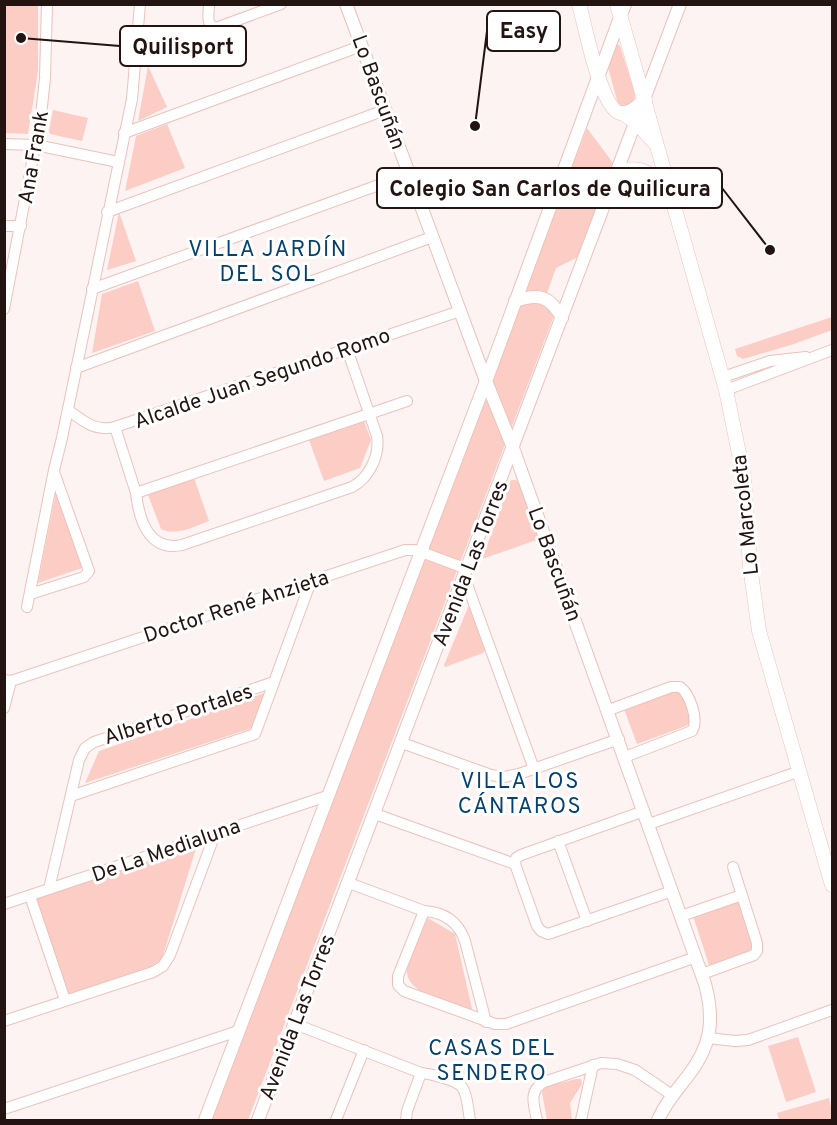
<svg xmlns="http://www.w3.org/2000/svg" width="837" height="1125" font-family="Overpass,sans-serif">
	<rect width="100%" height="100%" fill="#fcf3f2"/>
	<g fill="#fccdc5">
		<polygon points="4,5 38,5 38,71 28,134 5,133"/>
		<polygon points="616,43 620,46 635,94 634,103 625,109 618,104 608,67"/>
		<polygon points="148,66 167,107 138,121"/>
		<polygon points="53,110 88,118 82,141 50,134 49,131"/>
		<polygon points="167,124 185,168 125,191 136,136"/>
		<polygon points="587,128 613,163 578,257 556,268 547,293 533,290 525,291"/>
		<polygon points="119,212 136,261 107,270"/>
		<polygon points="138,281 155,331 92,353 102,294"/>
		<polygon points="536,299 555,313 248,1120 211,1120 520,303"/>
		<polygon points="832,317 832,330 794,344 743,359 737,356 735,349"/>
		<polygon points="364,421 371,440 360,468 324,481 309,440"/>
		<path d="M194,478L209,521C193,527 177,536 161,529L148,495Z"/>
		<polygon points="511,480 516,480 520,483 542,538 482,559"/>
		<polygon points="56,492 82,568 38,583"/>
		<polygon points="469,605 486,649 483,653 445,667 444,665"/>
		<polygon points="674,691 683,695 692,721 686,726 637,744 624,709"/>
		<polygon points="265,693 252,728 85,783 99,751"/>
		<polygon points="197,845 162,959 150,967 68,994 35,899"/>
		<polygon points="740,901 752,947 748,953 709,965 693,916"/>
		<path d="M428,918L455,934L473,1013C455,1006 405,994 407,970C408,961 423,929 428,918Z"/>
		<polygon points="798,1037 816,1092 786,1102 768,1046"/>
		<polygon points="576,1079 581,1079 582,1084 570,1103 572,1120 547,1120 542,1092 545,1087"/>
		<polygon points="829,1098 832,1111 832,1120 779,1120 777,1113"/>
	</g>
	<g fill="none" stroke-linecap="round" stroke-linejoin="round">
		<defs>
			<g id="minor">
				<path d="M209,4C209,14 205,25 216,28L281,4"/>
				<polyline points="124,133 361,46"/>
				<polyline points="4,144 36,145 118,162"/>
				<polyline points="107,212 385,110"/>
				<polyline points="4,226 21,226"/>
				<polyline points="92,289 409,174"/>
				<polyline points="4,309 41,115 45,78 47,4"/>
				<polyline points="76,368 432,237"/>
				<polyline points="723,377 770,361 806,357"/>
				<polyline points="726,390 832,350"/>
				<path d="M68,410C83,421 95,432 115,427L460,311"/>
				<path d="M115,427L136,493C139,520 149,552 182,545L352,487C369,478 380,456 377,436L347,349"/>
				<polyline points="136,493 407,401"/>
				<polyline points="464,576 534,769"/>
				<polyline points="30,594 84,577 89,571 54,472"/>
				<polyline points="27,607 54,470 62,438 132,99 140,4"/>
				<polyline points="4,680 11,681 405,550 416,550 467,569"/>
				<polyline points="4,708 11,681"/>
				<path d="M609,710L671,687H680C690,694 699,720 692,731L625,757"/>
				<polyline points="402,743 491,775 504,777 519,774 619,739"/>
				<polyline points="71,796 255,734 311,581"/>
				<polyline points="375,814 515,864"/>
				<polyline points="649,824 800,771"/>
				<polyline points="558,841 587,921"/>
				<polyline points="515,864 537,926 541,931 548,934 672,891"/>
				<polyline points="515,864 516,858 521,855 644,811"/>
				<path d="M349,883L424,911C444,912 458,921 465,941L486,1022"/>
				<polyline points="49,889 79,760 85,748 94,742 274,682"/>
				<polyline points="30,896 65,1000"/>
				<polyline points="4,904 327,796"/>
				<polyline points="424,911 398,976 398,985 404,991 495,1024 506,1024 696,957"/>
				<polyline points="681,916 742,895"/>
				<polyline points="702,974 754,955 757,951 757,943 733,867"/>
				<polyline points="4,1021 153,972 163,966 170,955 215,834"/>
				<path d="M295,1024L421,1073C431,1074 456,1080 462,1087C468,1095 468,1111 470,1120"/>
				<polyline points="708,1038 735,1041 748,1040 832,1010"/>
				<polyline points="4,1109 238,1031"/>
				<polyline points="336,1120 364,1050"/>
				<polyline points="406,1120 407,1111 421,1073"/>
				<path d="M537,1120C534,1105 528,1091 544,1082L601,1063L617,1064L635,1070L672,1095"/>
				<polyline points="581,1120 593,1065"/>
			</g>
			<g id="tertiary">
				<path d="M346,4L486,381L513,448L705,984C715,1021 711,1047 687,1077C676,1091 665,1104 658,1120"/>
				<path d="M515,301C539,293 550,296 562,318"/>
				<polyline points="205,1120 492,365 625,4"/>
				<polyline points="258,1120 680,4"/>
			</g>
			<g id="secondary">
				<path d="M579,4C585,25 600,107 620,113C630,115 638,106 645,100"/>
				<polyline points="617,4 726,390 744,478 750,566 759,631 832,885"/>
				<polyline points="622,113 636,122 654,142"/>
				<path d="M617,173C640,163 654,175 669,191"/>
			</g>
		</defs>
		<use href="#minor" stroke="#ecc2bb" stroke-width="12"/>
		<use href="#tertiary" stroke="#ecc2bb" stroke-width="14"/>
		<use href="#secondary" stroke="#ecc2bb" stroke-width="15"/>
		<use href="#minor" stroke="#fff" stroke-width="10"/>
		<use href="#tertiary" stroke="#fff" stroke-width="12"/>
		<use href="#secondary" stroke="#fff" stroke-width="14"/>
	</g>
	<g text-anchor="middle" stroke-width="6" stroke-linejoin="round" paint-order="stroke">
		<g font-size="21" fill="#231412" stroke="#fff">
			<text transform="translate(379 92) rotate(70)" y="7">Lo Bascuñán</text>
			<text transform="translate(33 157) rotate(-80)" y="7">Ana Frank</text>
			<text transform="translate(262 378) rotate(-19)" y="7">Alcalde Juan Segundo Romo</text>
			<text transform="translate(745 515) rotate(-96)" y="7">Lo Marcoleta</text>
			<text transform="translate(470 563) rotate(-69)" y="7">Avenida Las Torres</text>
			<text transform="translate(555 564) rotate(70)" y="7">Lo Bascuñán</text>
			<text transform="translate(236 606) rotate(-18)" y="7">Doctor René Anzieta</text>
			<text transform="translate(178 714) rotate(-18)" y="7">Alberto Portales</text>
			<text transform="translate(166 850) rotate(-19)" y="7">De La Medialuna</text>
			<text transform="translate(297 1017) rotate(-69)" y="7">Avenida Las Torres</text>
		</g>
		<g font-size="22" letter-spacing="1.5" fill="#054272" stroke="#fff">
			<text x="268" y="256">VILLA JARDÍN<tspan x="268" dy="25">DEL SOL</tspan></text>
			<text x="520" y="788">VILLA LOS<tspan x="520" dy="25">CÁNTAROS</tspan></text>
			<text x="492" y="1055">CASAS DEL<tspan x="492" dy="25">SENDERO</tspan></text>
		</g>
	</g>
	<path fill="none" stroke="#231412" stroke-width="2" d="M475 126L487 31M21 38L120 46M770 250L722 188"/>
	<g fill="#231412" stroke="#fff" stroke-width="2">
		<circle cx="475" cy="126" r="6"/>
		<circle cx="21" cy="38" r="6"/>
		<circle cx="770" cy="250" r="6"/>
	</g>
	<g fill="#fff" stroke="#231412" stroke-width="2">
		<rect x="487" y="11" width="73" height="40" rx="6"/>
		<rect x="120" y="26" width="126" height="40" rx="6"/>
		<rect x="377" y="168" width="345" height="40" rx="6"/>
	</g>
	<g font-size="22" text-anchor="middle" font-weight="bold" fill="#231412">
		<text x="524" y="38">Easy</text>
		<text x="183" y="54">Quilisport</text>
		<text x="550" y="196">Colegio San Carlos de Quilicura</text>
	</g>
	<rect width="837" height="1125" fill="none" stroke="#231412" stroke-width="12"/>
</svg>
